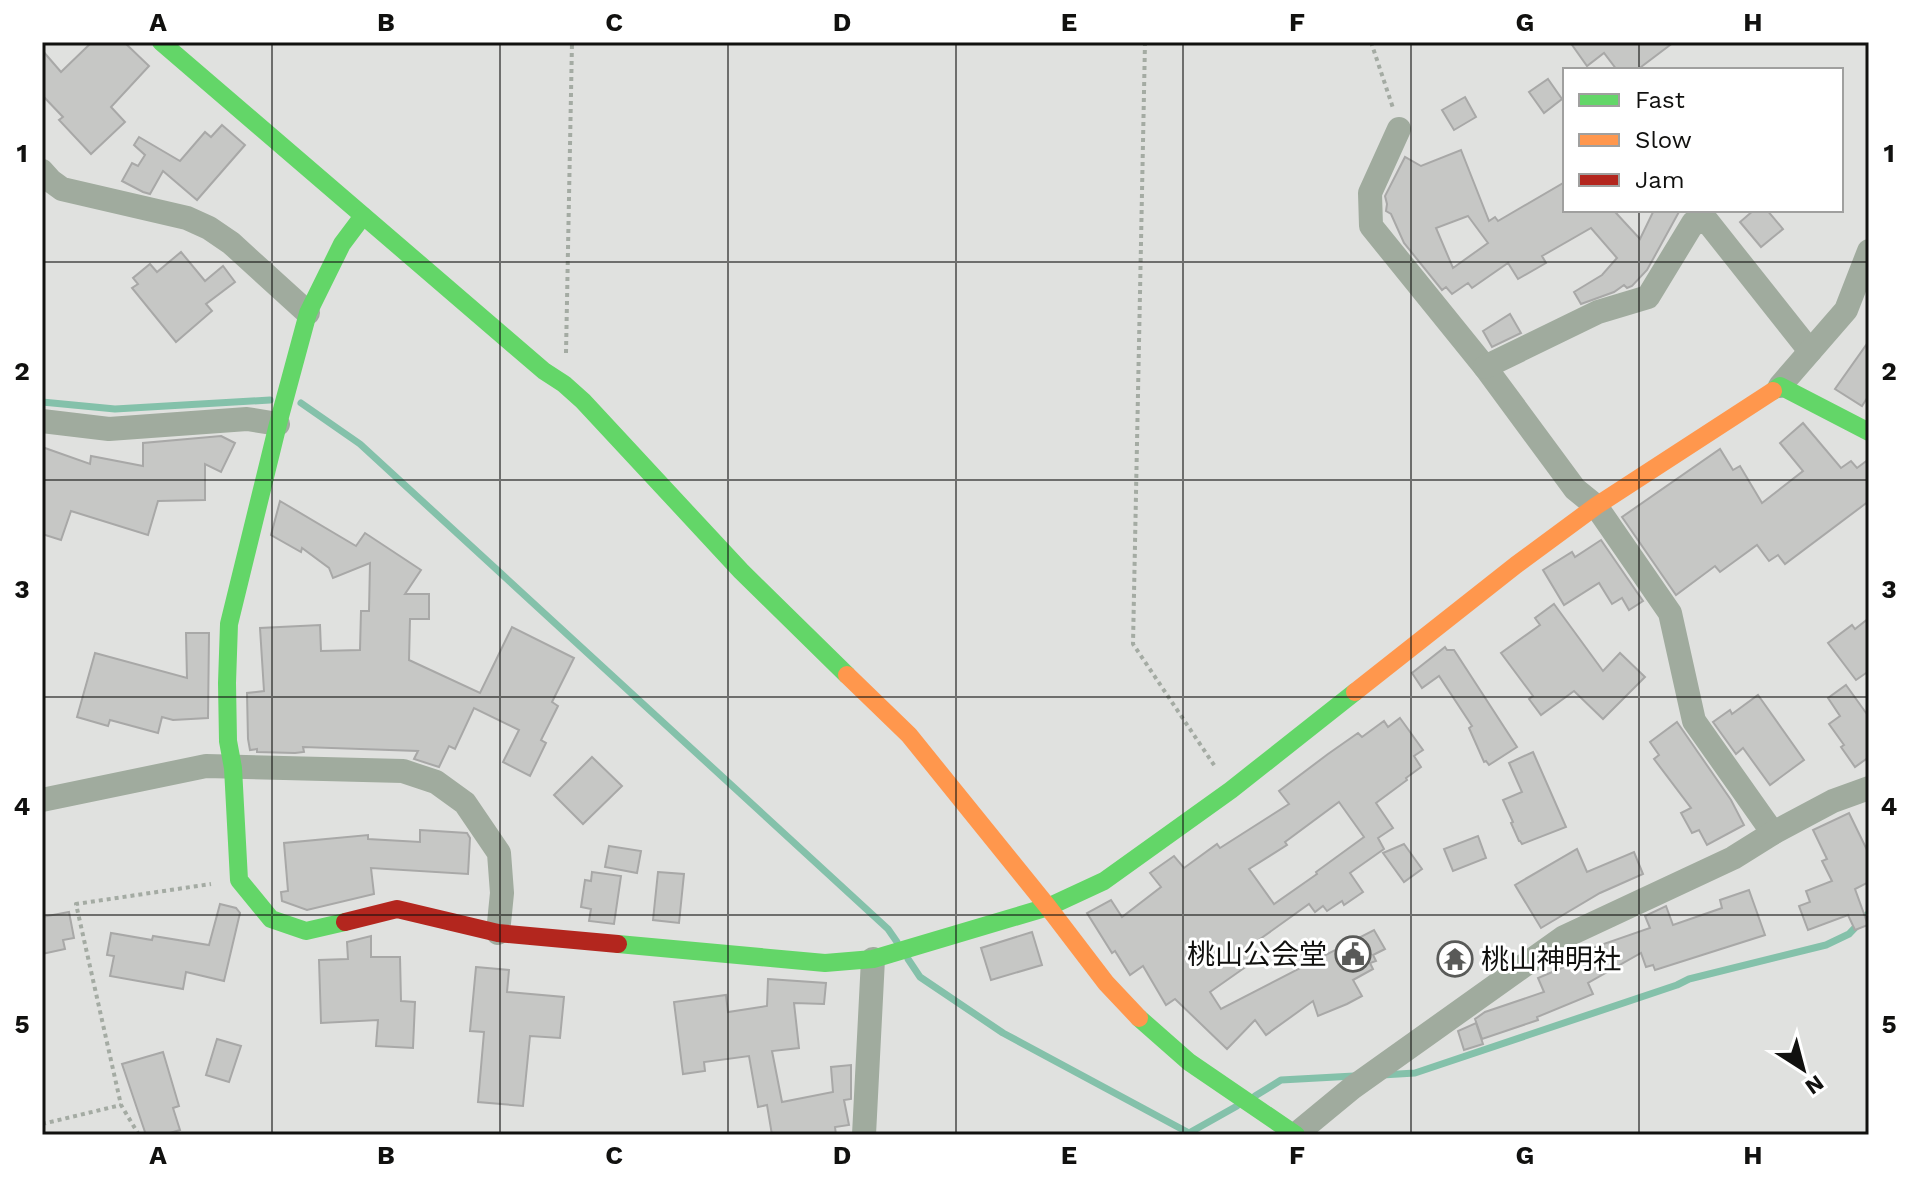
<svg xmlns="http://www.w3.org/2000/svg" width="1911" height="1177" font-family="'Work Sans','Noto Sans JP',sans-serif">
	<rect width="100%" height="100%" fill="#e0e1df"/>
	<g fill="none" stroke-linecap="round" stroke-linejoin="round">
		<g stroke="#84c1aa" stroke-width="7">
			<polyline points="42,402 115,409 270,400"/>
			<polyline points="301,403 360,444 888,929 897,942"/>
			<polyline points="908,959 920,977 1003,1033 1189,1133 1237,1106"/>
			<polyline points="1382,1075 1415,1073 1677,985 1689,979 1826,945 1849,934 1869,913"/>
			<polyline points="1255,1096 1281,1080 1354,1076"/>
		</g>
	</g>
	<g fill="#c6c7c5" stroke="#a8a8a7" stroke-width="2" fill-rule="evenodd">
		<polygon points="92,42 124,42 149,66 111,107 125,122 91,154 59,120 63,117 42,95 42,50 61,72"/>
		<polygon points="1570,42 1674,42 1637,70 1617,70 1604,53 1587,66"/>
		<polygon points="1548,79 1562,99 1544,113 1529,92"/>
		<polygon points="1465,97 1476,117 1454,130 1442,110"/>
		<polygon points="222,125 245,145 197,200 163,171 150,194 143,192 122,181 132,163 138,166 145,155 134,145 139,137 180,161 205,132 211,137"/>
		<path d="M1461,150L1489,221L1495,217L1498,221L1565,182V210H1622L1616,213L1640,239L1654,210H1680L1647,270L1632,286L1627,288L1624,285L1614,292L1581,304L1574,292L1602,275L1617,258L1591,228L1542,256L1546,263L1518,279L1508,263L1472,288L1468,283L1452,294L1446,287L1442,290L1404,243L1391,214L1386,211L1387,204L1385,196L1405,157L1421,166ZM1468,216L1488,243L1453,268L1436,228Z"/>
		<polygon points="1754,210 1767,210 1783,229 1761,247 1740,222"/>
		<polygon points="181,252 205,281 223,266 235,282 206,304 212,311 176,342 132,288 138,284 133,278 150,264 157,272"/>
		<polygon points="1510,314 1521,333 1492,347 1483,331"/>
		<polygon points="1869,341 1869,395 1862,406 1835,389"/>
		<polygon points="1803,423 1841,468 1851,461 1857,468 1869,459 1869,501 1785,564 1778,555 1769,561 1757,545 1720,572 1715,566 1676,595 1622,517 1720,449 1733,470 1740,466 1762,503 1803,471 1780,443"/>
		<polygon points="221,436 235,443 221,472 205,464 205,500 158,501 148,535 71,511 61,540 42,534 42,447 90,464 91,456 143,466 143,443"/>
		<polygon points="280,501 356,546 365,533 421,570 405,594 429,594 429,619 410,619 409,660 480,693 512,627 574,658 552,702 558,706 541,740 546,743 530,776 503,762 519,730 474,708 455,749 449,746 439,767 414,759 418,751 303,747 304,752 295,753 257,752 257,749 250,750 248,739 247,693 264,691 260,628 320,625 321,651 360,650 361,611 369,611 370,563 333,578 329,568 302,548 301,552 271,535"/>
		<polygon points="1601,540 1643,601 1629,610 1622,598 1612,604 1599,583 1564,605 1543,570 1572,552 1575,557"/>
		<polygon points="1554,604 1603,671 1620,653 1645,677 1603,719 1574,691 1541,715 1529,699 1533,696 1501,653 1540,625 1535,618"/>
		<polygon points="1869,618 1869,671 1856,680 1828,643 1852,625 1855,629"/>
		<polygon points="186,633 209,633 208,718 173,720 162,717 158,733 110,720 108,726 77,717 95,653 187,678"/>
		<polygon points="1445,647 1447,650 1454,650 1517,747 1489,765 1486,761 1484,762 1469,728 1472,726 1439,676 1422,688 1412,673"/>
		<polygon points="1846,685 1869,717 1869,757 1855,767 1841,747 1844,745 1829,724 1840,716 1828,698"/>
		<polygon points="1758,695 1804,760 1770,785 1743,748 1736,754 1713,722 1730,710 1732,714"/>
		<path d="M1400,718L1423,750L1414,756L1421,767L1406,778L1407,780L1376,803L1393,828L1378,838L1384,849L1350,873L1363,892L1344,905L1342,901L1327,911L1323,906L1315,912L1309,904L1246,949L1257,959L1210,992L1221,1009L1374,930L1385,949L1373,955L1376,961L1370,963L1373,969L1353,980L1362,996L1347,1004L1318,1016L1313,1001L1266,1035L1255,1020L1227,1049L1175,999L1166,1005L1143,966L1130,975L1115,951L1112,953L1087,913L1111,900L1122,917L1161,887L1150,873L1174,856L1184,868L1217,844L1220,848L1289,804L1279,791L1328,754L1358,733L1362,737L1384,721L1388,727ZM1339,802L1364,837L1316,872L1317,874L1274,904L1249,869L1287,845L1285,842Z"/>
		<polygon points="1677,722 1731,800 1744,825 1707,845 1699,830 1692,833 1681,813 1691,808 1654,759 1659,755 1650,742"/>
		<polygon points="1533,752 1566,827 1522,844 1520,841 1519,841 1511,823 1513,822 1503,800 1522,792 1509,763"/>
		<polygon points="592,757 622,786 583,824 554,795"/>
		<polygon points="1849,813 1869,854 1869,882 1855,889 1868,925 1855,930 1848,915 1808,930 1799,906 1810,902 1806,891 1832,881 1822,861 1827,859 1813,830"/>
		<polygon points="420,830 467,833 470,838 468,874 371,868 374,894 307,910 282,901 281,892 288,891 284,843 368,835 368,839 420,842"/>
		<polygon points="1478,836 1486,858 1453,871 1444,849"/>
		<polygon points="1404,844 1422,869 1404,882 1383,853"/>
		<polygon points="609,846 641,851 637,873 605,867"/>
		<polygon points="1577,849 1587,872 1634,852 1643,874 1600,893 1541,928 1515,885"/>
		<polygon points="592,872 621,876 614,924 589,921 591,909 581,907 585,880 591,881"/>
		<polygon points="658,872 684,874 679,923 653,920"/>
		<polygon points="1749,890 1765,935 1655,970 1653,965 1646,967 1641,953 1588,983 1593,994 1537,1017 1538,1020 1482,1039 1475,1019 1485,1012 1544,992 1538,978 1595,954 1592,948 1650,928 1645,916 1666,906 1673,925 1722,908 1720,900"/>
		<polygon points="220,904 236,908 240,913 224,981 186,972 183,989 110,976 114,956 107,955 111,933 152,940 153,936 209,945"/>
		<polygon points="69,912 74,938 63,940 65,949 42,954 42,917"/>
		<polygon points="1032,932 1042,965 991,980 981,948"/>
		<polygon points="371,936 371,957 400,957 401,1001 415,1002 413,1048 376,1046 378,1020 321,1023 319,960 348,959 347,942"/>
		<polygon points="476,967 509,970 507,992 564,997 560,1038 530,1036 523,1106 478,1102 484,1032 470,1031"/>
		<polygon points="768,979 826,983 824,1004 794,1003 799,1048 772,1051 782,1102 833,1092 831,1067 851,1065 851,1099 844,1100 849,1125 835,1127 836,1135 772,1135 767,1105 758,1107 749,1056 704,1062 705,1071 683,1074 674,1002 726,995 728,1012 767,1006"/>
		<polygon points="1476,1023 1483,1044 1464,1050 1458,1031"/>
		<polygon points="217,1039 241,1046 229,1082 206,1075"/>
		<polygon points="163,1052 179,1106 173,1108 180,1130 163,1135 146,1135 122,1064"/>
	</g>
	<g fill="none" stroke-linecap="round" stroke-linejoin="round">
		<g stroke="#a4aba3" stroke-width="4" stroke-dasharray="4 4" stroke-linecap="butt">
			<polyline points="1145,42 1133,644 1216,768"/>
			<polyline points="1371,42 1393,108"/>
			<polyline points="566,353 572,42"/>
			<polyline points="42,1124 121,1105"/>
			<polyline points="139,1135 121,1105 76,904 211,884"/>
		</g>
		<g stroke="#a0ab9e" stroke-width="24">
			<polyline points="1399,129 1370,193 1371,226 1485,367 1575,489 1596,506 1670,613 1694,721 1773,833"/>
			<polyline points="42,171 51,181 62,189 187,218 209,228 231,243 308,313"/>
			<polyline points="1485,367 1598,312 1648,297 1693,223 1707,221 1810,351"/>
			<polyline points="1780,386 1846,310 1869,251"/>
			<polyline points="42,421 109,429 247,419 278,424"/>
			<polyline points="42,800 206,766 403,771 436,782 465,803 499,853 502,893 498,933"/>
			<polyline points="864,1135 873,959"/>
			<polyline points="1295,1135 1352,1088 1564,937 1733,858 1773,833 1833,801 1869,788"/>
		</g>
		<g stroke="#63d668" stroke-width="18">
			<polyline points="161,42 544,371 564,384 583,401 741,571 847,675"/>
			<polyline points="1773,391 1780,386 1869,432"/>
			<polyline points="345,922 306,931 271,919 239,880 233,768 228,741 227,683 229,624 278,424 308,313 342,244 363,216"/>
			<polyline points="618,944 825,963 873,959 1048,907 1104,881 1231,790 1355,692"/>
			<polyline points="1139,1018 1189,1062 1296,1135"/>
		</g>
		<g stroke="#ff974d" stroke-width="18">
			<polyline points="847,675 909,735 1048,907 1106,983 1139,1018"/>
			<polyline points="1355,692 1516,565 1596,506 1773,391"/>
		</g>
		<polyline stroke="#b3261e" stroke-width="18" points="345,922 397,909 498,933 618,944"/>
	</g>
	<path fill="none" stroke="#11110f" stroke-width="2" stroke-opacity="0.55" d="M272,42V1135M500,42V1135M728,42V1135M956,42V1135M1183,42V1135M1411,42V1135M1639,42V70M1639,210V1135M42,262H1869M42,480H1869M42,697H1869M42,915H1869"/>
	<defs>
		<symbol id="civic-ring" viewBox="-11 -11 22 22"><circle r="9.5" fill="#fff" stroke="#595a58" stroke-width="1.5"/><path d="M-.6-6.5H3V-4.5H.6V-3L4-1V1h2V6H-6V1h2V-1L-.6-3ZM-1.2 2.5V6h2.4V2.5Z" fill="#595a58"/></symbol>
		<symbol id="temple-ring" viewBox="-11 -11 22 22"><circle r="9.5" fill="#fff" stroke="#595a58" stroke-width="1.5"/><path d="M0-6L5-2H3V0L6.5 2.5H4V6H1.5V3h-3V6H-4V2.5H-6.5L-3 0V-2H-5Z" fill="#595a58"/></symbol>
	</defs>
	<g fill-rule="evenodd">
		<use href="#civic-ring" x="1333" y="934" width="40" height="40"/>
		<use href="#temple-ring" x="1435" y="939" width="40" height="40"/>
	</g>
	<g text-anchor="middle" stroke-width="6" stroke-linejoin="round" paint-order="stroke">
		<g font-size="28" fill="#11110f" stroke="#fff" text-anchor="end">
			<text x="1327" y="964">桃山公会堂</text>
			<text x="1481" y="969" text-anchor="start">桃山神明社</text>
		</g>
	</g>
	<rect width="1911" height="1177" fill="none" stroke="#ffffff" stroke-width="88"/>
	<rect x="1563" y="68" width="280" height="144" fill="#ffffff" stroke="#a0a09f" stroke-width="2"/>
	<rect x="1579" y="94" width="40" height="12" fill="#63d668" stroke="#a0a09f" stroke-width="2"/>
	<text x="1635" y="108" font-size="24" fill="#11110f">Fast</text>
	<rect x="1579" y="134" width="40" height="12" fill="#ff974d" stroke="#a0a09f" stroke-width="2"/>
	<text x="1635" y="148" font-size="24" fill="#11110f">Slow</text>
	<rect x="1579" y="174" width="40" height="12" fill="#b3261e" stroke="#a0a09f" stroke-width="2"/>
	<text x="1635" y="188" font-size="24" fill="#11110f">Jam</text>
	<g transform="translate(1803 1069) rotate(144)" stroke="#ffffff" stroke-width="6" paint-order="stroke">
	<path d="M0-6L14 30L0 20L-14 30Z" fill="#11110f"/>
	<text y="-12" font-size="22" font-weight="bold" text-anchor="middle" fill="#11110f">N</text>
	</g>
	<rect x="44" y="44" width="1823" height="1089" fill="none" stroke="#11110f" stroke-width="3"/>
	<g font-size="26" text-anchor="middle" font-weight="bold" fill="#11110f">
		<text x="158" y="31">A</text>
		<text x="386" y="31">B</text>
		<text x="614" y="31">C</text>
		<text x="842" y="31">D</text>
		<text x="1069" y="31">E</text>
		<text x="1297" y="31">F</text>
		<text x="1525" y="31">G</text>
		<text x="1753" y="31">H</text>
		<text x="22" y="162">1</text>
		<text x="1889" y="162">1</text>
		<text x="22" y="380">2</text>
		<text x="1889" y="380">2</text>
		<text x="22" y="598">3</text>
		<text x="1889" y="598">3</text>
		<text x="22" y="815">4</text>
		<text x="1889" y="815">4</text>
		<text x="22" y="1033">5</text>
		<text x="1889" y="1033">5</text>
		<text x="158" y="1164">A</text>
		<text x="386" y="1164">B</text>
		<text x="614" y="1164">C</text>
		<text x="842" y="1164">D</text>
		<text x="1069" y="1164">E</text>
		<text x="1297" y="1164">F</text>
		<text x="1525" y="1164">G</text>
		<text x="1753" y="1164">H</text>
	</g>
</svg>
